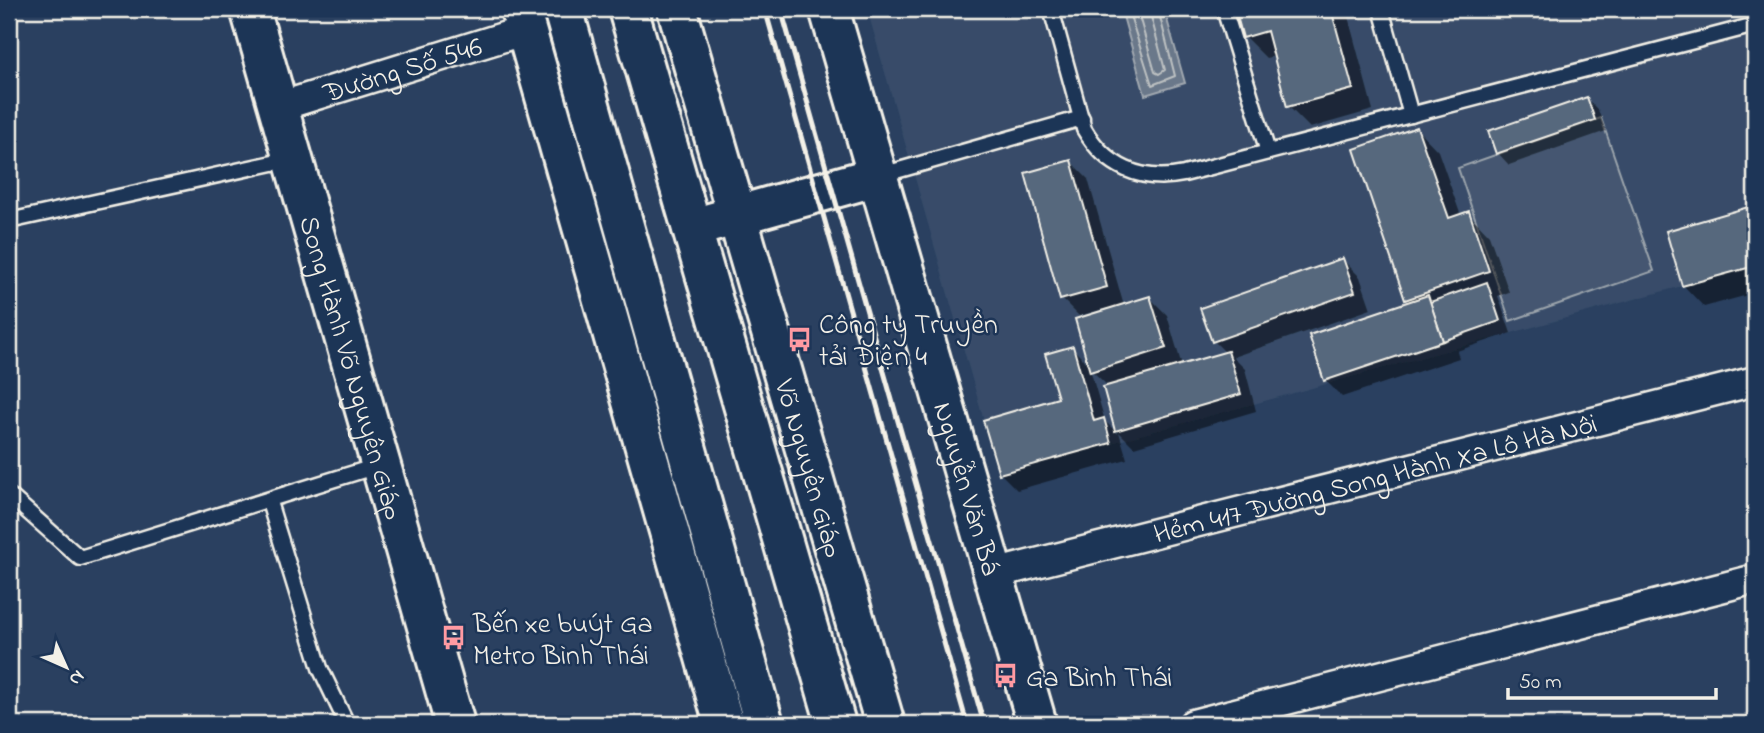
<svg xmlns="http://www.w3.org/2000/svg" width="1764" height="733" font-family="'Indie Flower',sans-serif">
	<rect width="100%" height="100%" fill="#2a4060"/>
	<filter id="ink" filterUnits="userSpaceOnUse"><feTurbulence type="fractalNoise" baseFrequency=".0143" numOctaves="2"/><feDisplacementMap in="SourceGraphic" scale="14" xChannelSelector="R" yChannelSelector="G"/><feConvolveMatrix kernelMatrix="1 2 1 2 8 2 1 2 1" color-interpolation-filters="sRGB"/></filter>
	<g filter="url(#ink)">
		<polygon fill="#374c69" points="867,9 1755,9 1755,266 999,474"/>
		<polygon fill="#445771" stroke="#9ca4ac" stroke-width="2" points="1601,118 1654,271 1510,321 1458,168"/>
		<polygon fill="#6a788a" stroke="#a1a8b0" stroke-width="2" points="1121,9 1164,9 1185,83 1145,95"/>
		<g fill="#0007" fill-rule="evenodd">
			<polygon points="1237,9 1346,9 1373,110 1310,128 1289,107 1275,56 1266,58 1245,37"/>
			<polygon points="1587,99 1598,110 1606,131 1509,165 1498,153 1490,132"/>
			<polygon points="1417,129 1438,151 1461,216 1468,213 1489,235 1509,292 1498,296 1511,333 1457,351 1459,358 1342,397 1325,380 1410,303 1406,299"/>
			<path d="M1071,162L1088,179L1124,306L1150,298L1167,315L1182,366L1226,353L1214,341L1202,309L1343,260L1360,277L1371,309L1233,357L1245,369L1256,411L1134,447L1119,432L1127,459L1017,490L1000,473L1060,399L1072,348L1091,367L1108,311L1107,308L1079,316L1062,299ZM1090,369L1109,387L1105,388L1118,434L1105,421Z"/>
			<polygon points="1755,207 1755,293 1704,307 1683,285 1668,232"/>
		</g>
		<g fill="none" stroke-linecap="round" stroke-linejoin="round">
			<g stroke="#bdc1c2" stroke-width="2">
				<polyline points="1128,9 1152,85 1175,76 1158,9"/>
				<polyline points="1137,9 1155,72 1159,74 1165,70 1149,9"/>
			</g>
		</g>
		<g fill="#56677d" stroke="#f4f1e8" stroke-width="2">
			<polygon points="1235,9 1331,9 1353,89 1287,107 1267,31 1243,38"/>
			<polygon points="1587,97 1595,120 1496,154 1488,131"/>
			<polygon points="1417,127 1449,218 1469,211 1489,271 1405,300 1354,149"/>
			<polygon points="1071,160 1107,287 1060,300 1025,173"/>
			<polygon points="1755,205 1755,266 1682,286 1666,231"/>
			<polygon points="1343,258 1355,292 1212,342 1200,308"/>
			<polygon points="1487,282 1500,321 1443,341 1430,302"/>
			<polygon points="1428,295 1443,341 1324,381 1309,335"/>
			<polygon points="1150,296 1166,348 1090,372 1075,319"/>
			<polygon points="1073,346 1094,421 1104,418 1111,443 999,474 983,420 1058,398 1045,354"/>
			<polygon points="1228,351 1241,394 1115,431 1103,387"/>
		</g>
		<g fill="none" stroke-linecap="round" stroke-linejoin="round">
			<defs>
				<g id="lane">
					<path d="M1051,9L1084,129C1106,167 1141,183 1184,174L1755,25"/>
					<polyline points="1224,9 1268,152"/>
					<polyline points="1381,9 1411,115"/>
					<polyline points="878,176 1082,118"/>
					<polyline points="9,221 291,159"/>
					<polyline points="9,495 80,558 380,465"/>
					<polyline points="269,502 320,668 347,724"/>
				</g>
				<g id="street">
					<path id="s1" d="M278,107L526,30"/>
					<path id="s2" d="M993,574L1755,381"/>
					<polyline points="1193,724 1755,579"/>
				</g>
				<g id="secondary">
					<path id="s3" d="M250,9L455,724"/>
					<path id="s4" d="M829,9L1037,724"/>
					<polyline points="692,228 878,176"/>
				</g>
				<g id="highway">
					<polyline points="520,9 724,724"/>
					<polyline points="563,9 764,724"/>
					<polyline points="628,9 836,724"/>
					<path id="s5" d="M677,9L885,724"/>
				</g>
			</defs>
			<use href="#lane" stroke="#f4f1e8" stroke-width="19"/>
			<use href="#street" stroke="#f4f1e8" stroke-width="33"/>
			<use href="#secondary" stroke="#f4f1e8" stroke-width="44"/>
			<use href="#highway" stroke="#f4f1e8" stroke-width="44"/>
			<use href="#lane" stroke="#1d3557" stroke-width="14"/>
			<use href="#street" stroke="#1d3557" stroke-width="28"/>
			<use href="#secondary" stroke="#1d3557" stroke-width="38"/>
			<use href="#highway" stroke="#1d3557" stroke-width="38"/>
			<g stroke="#f4f1e8" stroke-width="5">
				<polyline points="765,9 967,724"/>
				<polyline points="781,9 984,724"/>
			</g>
		</g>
	</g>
	<defs>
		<symbol id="bus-bare" viewBox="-9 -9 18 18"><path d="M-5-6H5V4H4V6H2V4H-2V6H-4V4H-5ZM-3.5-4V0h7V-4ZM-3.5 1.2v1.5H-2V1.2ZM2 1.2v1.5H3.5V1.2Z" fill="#ff9aa2" stroke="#1d3557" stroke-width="2.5" paint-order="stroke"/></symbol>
	</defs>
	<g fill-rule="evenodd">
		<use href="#bus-bare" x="782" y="322" width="35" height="35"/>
		<use href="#bus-bare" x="436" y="620" width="35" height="35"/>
		<use href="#bus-bare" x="988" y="658" width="35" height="35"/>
	</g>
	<g text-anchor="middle" stroke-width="5" stroke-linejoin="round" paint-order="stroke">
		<g font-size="28" fill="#f4f1e8" stroke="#1d3557">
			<text dy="10" stroke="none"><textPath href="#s1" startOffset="130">Đường Số 546</textPath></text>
			<text dy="10" stroke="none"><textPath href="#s3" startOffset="373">Song Hành Võ Nguyên Giáp</textPath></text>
			<text dy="10" stroke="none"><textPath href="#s5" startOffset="478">Võ Nguyên Giáp</textPath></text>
			<text dy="10" stroke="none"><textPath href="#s2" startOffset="394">Hẻm 417 Đường Song Hành Xa Lộ Hà Nội</textPath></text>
			<text dy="10" stroke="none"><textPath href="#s4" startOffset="499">Nguyễn Văn Bá</textPath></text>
		</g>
		<g font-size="28" fill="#f4f1e8" stroke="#1d3557" text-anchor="start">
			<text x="819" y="333">Công ty Truyền<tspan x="819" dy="32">tải Điện 4</tspan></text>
			<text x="473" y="632">Bến xe buýt Ga<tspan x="473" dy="32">Metro Bình Thái</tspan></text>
			<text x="1026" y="686">Ga Bình Thái</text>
		</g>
	</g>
	<rect width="1764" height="733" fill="none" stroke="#1d3557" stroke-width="35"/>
	<rect x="18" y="18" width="1729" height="698" fill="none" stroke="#f4f1e8" stroke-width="2.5" filter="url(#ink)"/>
	<g transform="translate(66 667) rotate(135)" stroke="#1d3557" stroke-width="5" paint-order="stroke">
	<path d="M0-5L12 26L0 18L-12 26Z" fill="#f4f1e8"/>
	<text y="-10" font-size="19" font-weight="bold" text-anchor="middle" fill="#f4f1e8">N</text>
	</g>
	<path d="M1508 688v10h208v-10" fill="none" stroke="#f4f1e8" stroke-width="3.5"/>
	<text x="1519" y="688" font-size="21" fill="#f4f1e8" stroke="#1d3557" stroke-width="5" paint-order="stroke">50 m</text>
</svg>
